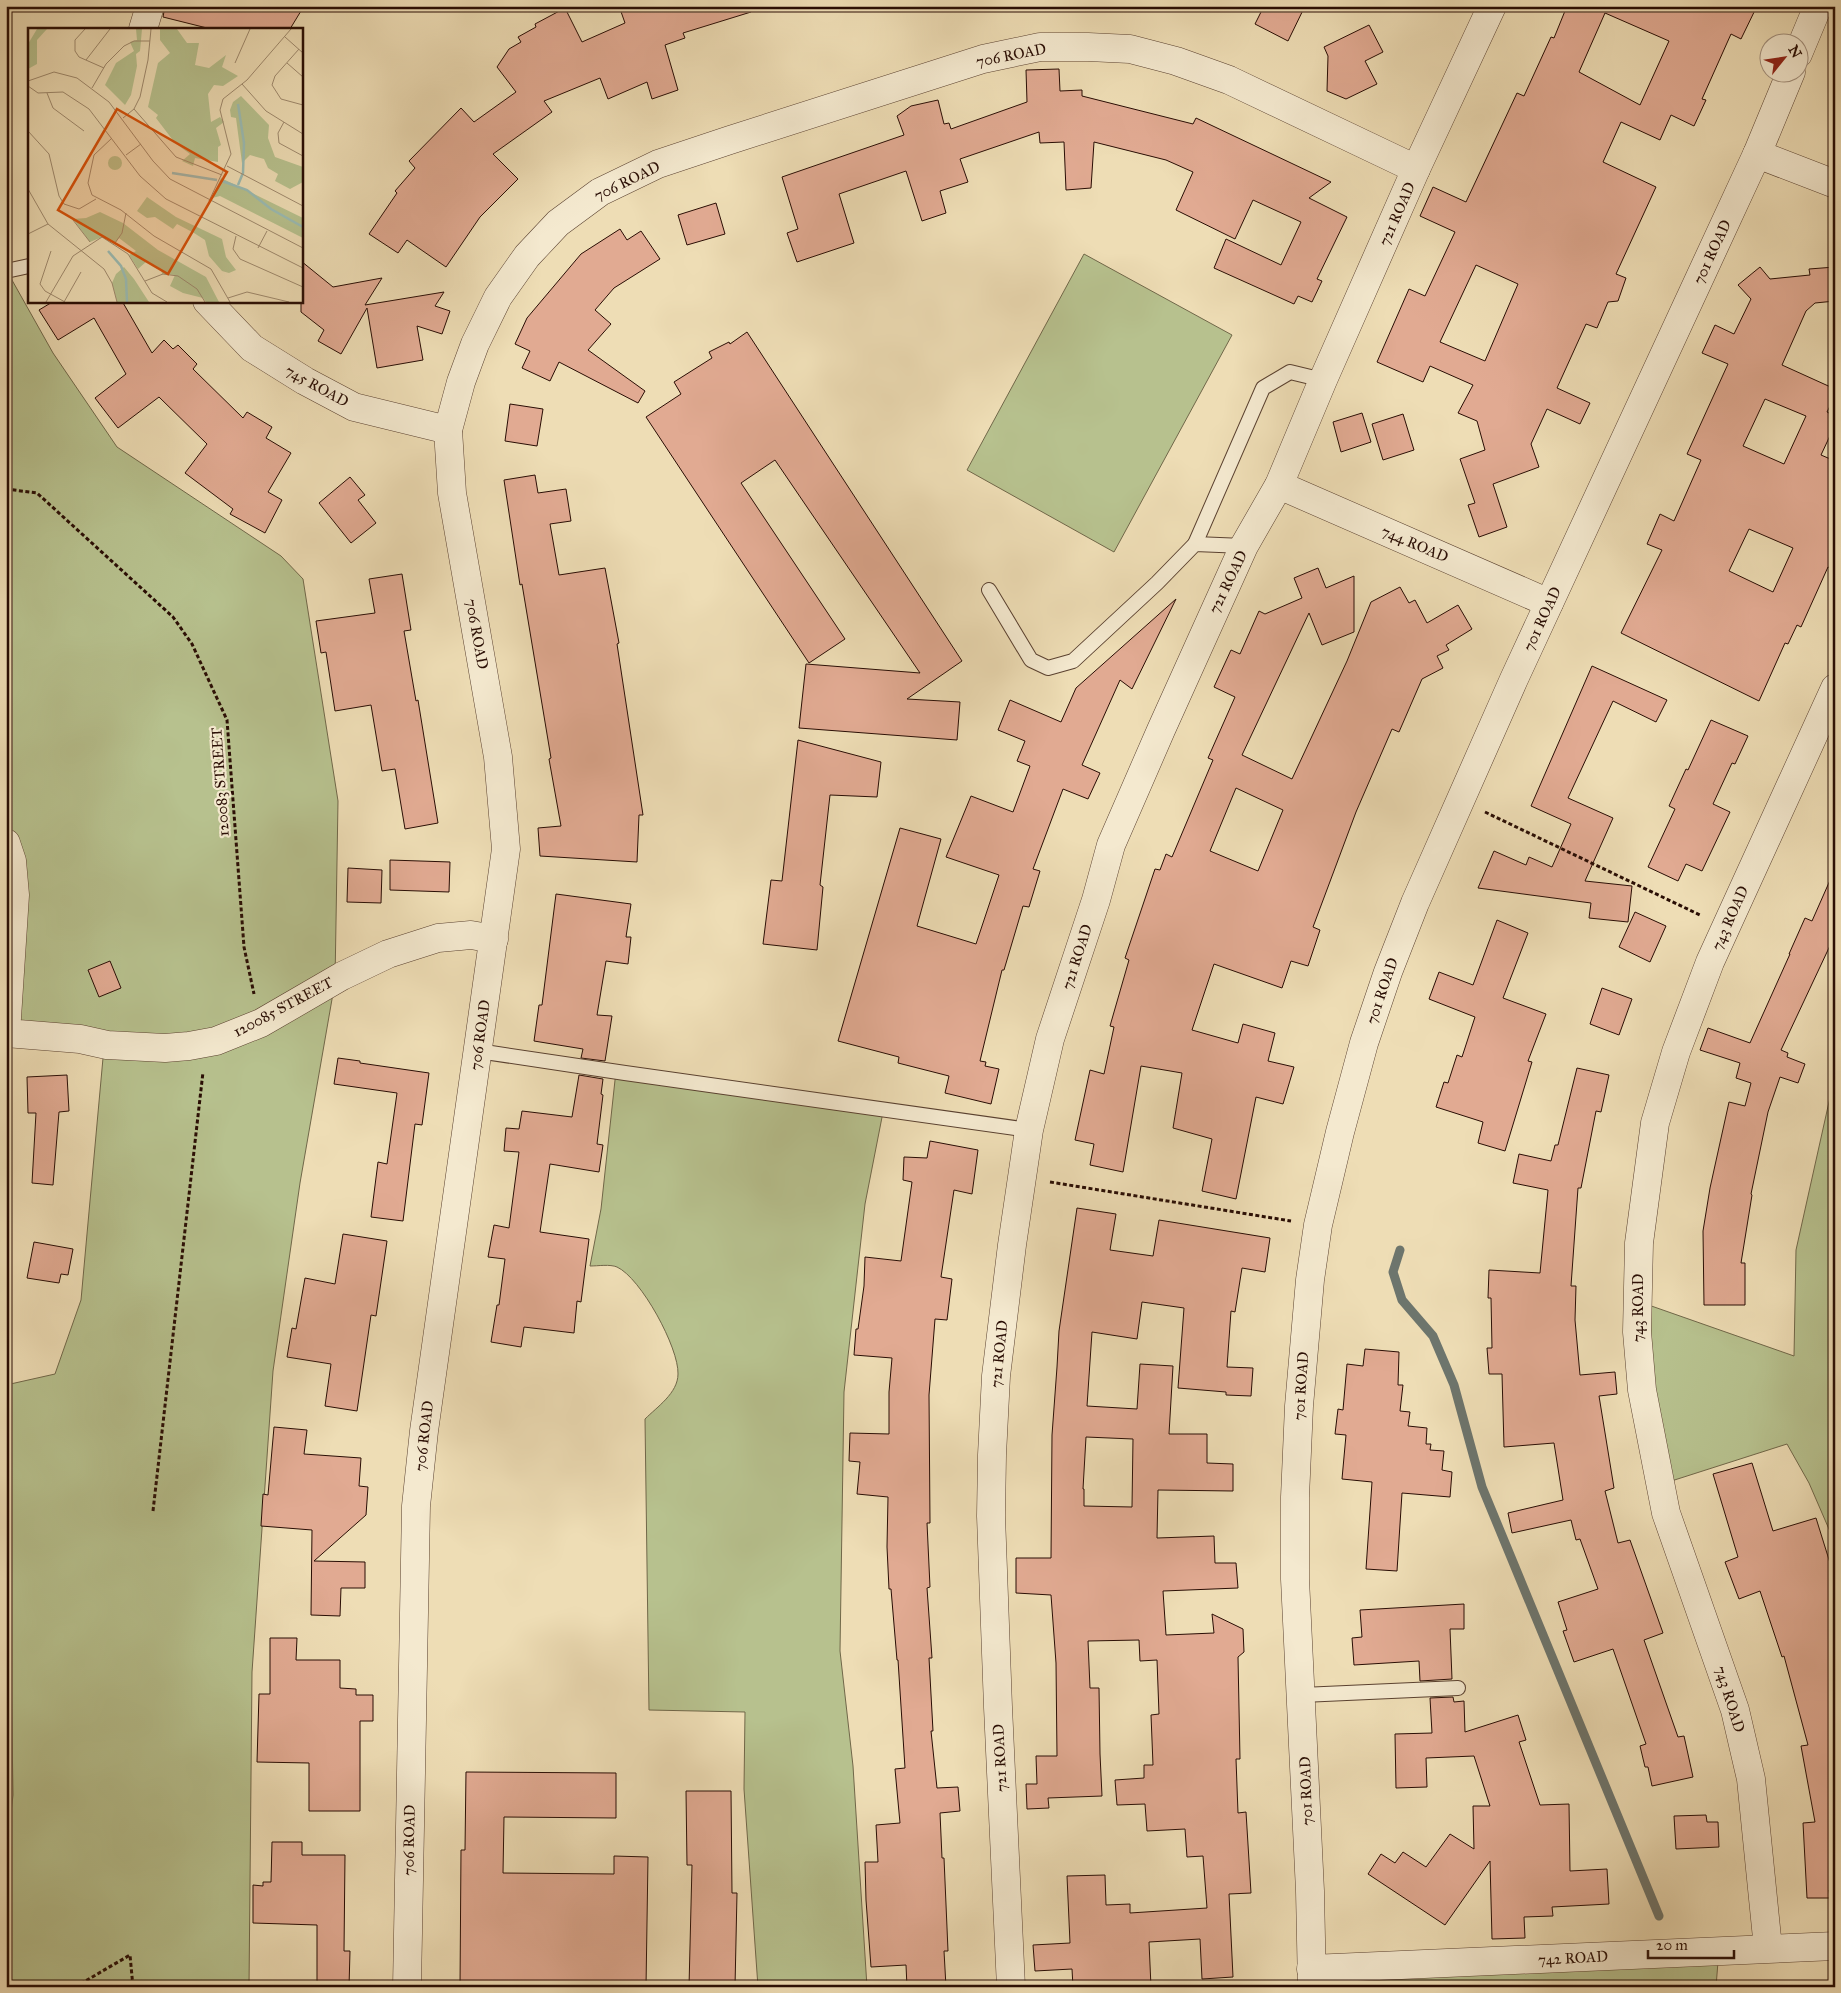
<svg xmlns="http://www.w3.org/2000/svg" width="1841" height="1993" font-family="'IM FELL Great Primer',serif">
	<rect width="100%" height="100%" fill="#eeddb5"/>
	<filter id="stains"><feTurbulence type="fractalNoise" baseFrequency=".004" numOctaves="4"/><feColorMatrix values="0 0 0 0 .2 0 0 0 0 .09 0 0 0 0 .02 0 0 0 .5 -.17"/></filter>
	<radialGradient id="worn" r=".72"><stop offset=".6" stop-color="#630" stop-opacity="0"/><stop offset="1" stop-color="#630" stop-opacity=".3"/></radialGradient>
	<g fill="#b7c18e" stroke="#706749">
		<polygon points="1084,254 1232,335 1114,552 967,470"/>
		<polygon points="6,273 8,273 53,353 117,447 281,556 303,579 338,801 335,982 300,1183 273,1371 252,1672 249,1987 6,1987 6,1856 13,1795 10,1601 6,1599 6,1385 55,1374 81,1300 104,1047 6,1035"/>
		<path d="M616,1071L884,1107L865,1204L844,1392L840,1651L853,1766L867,1987H758L744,1789L745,1712L649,1710L645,1419C657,1407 678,1393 678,1374C679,1348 641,1278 617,1267C610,1264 598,1266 590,1266L601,1209Z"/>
		<polygon points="1835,1075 1835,1543 1809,1483 1787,1444 1662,1484 1640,1302 1794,1356 1796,1250"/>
		<polygon points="1719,1949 1716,1987 1372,1987 1364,1967"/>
	</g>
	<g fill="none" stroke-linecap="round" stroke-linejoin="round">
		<polyline stroke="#6d756d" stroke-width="9" points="1400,1250 1393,1272 1402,1300 1433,1336 1454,1385 1482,1487 1659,1916"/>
	</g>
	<g fill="#e1aa92" stroke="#290d04" fill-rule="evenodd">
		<polygon points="165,6 304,6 290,29 211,29 163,17"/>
		<polygon points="619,6 750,6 751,12 683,33 685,38 665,45 678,90 652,99 647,82 608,99 600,78 544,101 552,112 493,154 518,179 480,217 446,267 407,240 398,253 369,234 397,193 395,191 415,168 409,161 461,108 474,122 516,92 497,67 509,49 521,42 518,37 536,27 535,24 565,8 582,42 625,23"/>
		<polygon points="1264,6 1305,6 1288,41 1255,24"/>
		<path d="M1567,6H1757L1741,39L1731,34L1702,99L1706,100L1694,126L1671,115L1660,140L1621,122L1603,162L1656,187L1616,274L1626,278L1618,301L1608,302L1597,328L1586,324L1557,388L1590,403L1580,424L1547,409L1531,444L1539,467L1493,484L1507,527L1479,537L1468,505L1475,503L1460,459L1485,450L1477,421L1458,413L1473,385L1430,366L1423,382L1377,362L1409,289L1425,296L1455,232L1420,216L1433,187L1466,202L1517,93L1524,96L1551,37L1554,38ZM1605,13L1669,41L1640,105L1579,72ZM1476,265L1518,284L1485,361L1440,342Z"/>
		<polygon points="1369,25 1383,52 1365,61 1377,84 1346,99 1327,91 1328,56 1324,47"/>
		<polygon points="1059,69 1060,91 1082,90 1082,96 1193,124 1196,118 1331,182 1309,198 1347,217 1317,279 1322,281 1312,302 1298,296 1294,304 1214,268 1226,239 1281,265 1301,222 1253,200 1235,239 1176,210 1193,172 1166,160 1094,142 1091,188 1066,190 1064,142 1040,143 1039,132 960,159 968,182 940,191 946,213 922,221 906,171 839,194 854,243 797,262 787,233 798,229 782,177 904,135 897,116 911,106 938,100 944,124 949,123 951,129 1027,102 1026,70"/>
		<polygon points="716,203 725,234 687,245 678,215"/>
		<polygon points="620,229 627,240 641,231 660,259 614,288 595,310 611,324 588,350 645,391 638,403 559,362 550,381 522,368 530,351 515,344 527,318 581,254"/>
		<polygon points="301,261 333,287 382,278 365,305 444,292 435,306 450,311 442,334 417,326 423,360 377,368 367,308 341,354 318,341 324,330 301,312"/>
		<path d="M1760,267L1770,279L1810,275L1809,269L1835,267V301L1815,303L1806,311L1782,365L1835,389V396L1827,412L1835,416V425L1821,455L1835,461V570L1828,567L1801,627L1797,625L1788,644L1785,643L1759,701L1621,633L1662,550L1647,544L1660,514L1674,521L1701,460L1687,454L1728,364L1702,353L1715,325L1734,334L1751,299L1738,285ZM1765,399L1806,416L1784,464L1743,446ZM1749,529L1793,548L1773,592L1729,571Z"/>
		<polygon points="54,301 122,301 152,353 164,340 173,349 178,345 197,364 193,369 243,418 247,412 272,427 266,438 291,453 268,492 282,500 265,533 230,514 233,509 185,473 207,444 159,397 118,428 95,398 126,374 94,318 58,340 39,310"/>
		<polygon points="747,332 962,661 907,699 960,702 957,740 799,728 806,664 920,673 775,460 741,483 845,639 809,663 646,417 681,394 674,382 712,358 709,352 729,342 730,344"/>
		<polygon points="510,404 543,409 537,446 505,441"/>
		<polygon points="1362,413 1371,442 1341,452 1333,422"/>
		<polygon points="1403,414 1414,450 1383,460 1372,424"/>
		<polygon points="535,475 538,493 566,489 571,521 550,524 559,575 605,568 619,643 617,644 643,815 639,815 637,862 540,856 538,828 561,826 549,759 551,758 522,584 520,585 504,480"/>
		<polygon points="350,477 365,495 358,500 376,523 351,543 319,503"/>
		<path d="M1318,568L1326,588L1354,576V632L1322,645L1309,613L1242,755L1292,779L1347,661L1371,602L1400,587L1409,603L1415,600L1427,623L1458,605L1472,629L1446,645L1449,650L1437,656L1443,668L1422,679L1399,732L1392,729L1356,812L1313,927L1320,930L1308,966L1291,961L1282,988L1214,964L1192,1030L1238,1043L1243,1024L1275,1033L1268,1061L1294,1067L1283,1104L1256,1097L1236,1199L1202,1191L1212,1139L1173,1128L1182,1073L1141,1066L1123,1172L1090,1165L1094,1144L1075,1140L1090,1070L1104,1074L1114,1027L1110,1026L1129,960L1125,958L1155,869L1160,870L1166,854L1172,857L1213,760L1208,758L1235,697L1214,687L1231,650L1240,654L1259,611L1265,614L1302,598L1294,578ZM1236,788L1283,810L1258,871L1210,851Z"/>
		<polygon points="402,574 411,630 404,631 416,701 418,700 438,823 405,829 395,769 382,771 371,705 335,711 326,652 321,653 316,621 375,613 369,579"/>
		<polygon points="1176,599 1132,689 1120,680 1082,765 1100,773 1088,799 1063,789 1033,869 1040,871 1029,907 1023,906 1004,970 1002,970 980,1061 986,1062 985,1066 999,1069 991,1104 945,1093 949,1076 898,1063 899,1057 838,1041 900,828 941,839 917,926 976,944 999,875 946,857 971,796 1013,812 1030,766 1017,761 1025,741 998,730 1010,700 1061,722 1076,688"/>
		<polygon points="1592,666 1667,700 1656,722 1613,701 1568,798 1613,818 1585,881 1632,886 1628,922 1589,918 1591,903 1478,888 1494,851 1526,865 1529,857 1552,867 1571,824 1531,806"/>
		<polygon points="1711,720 1748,736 1735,764 1732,763 1713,804 1730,812 1702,871 1686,864 1678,881 1648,867 1675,809 1669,806 1686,769 1688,770"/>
		<polygon points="798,740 881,762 877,797 830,795 820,885 823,887 817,950 763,944 771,880 782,881"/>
		<polygon points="390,860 450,862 449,892 390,890"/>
		<polygon points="348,868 382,870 381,903 347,902"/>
		<polygon points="1835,869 1835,935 1781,1050 1788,1053 1787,1057 1805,1064 1798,1083 1780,1077 1768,1112 1751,1194 1752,1195 1741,1263 1745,1263 1745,1305 1704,1305 1703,1231 1710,1188 1729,1102 1745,1106 1751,1083 1736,1078 1740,1063 1700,1050 1708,1028 1750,1043 1790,954 1789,954 1805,918 1812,921"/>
		<polygon points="556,894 631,904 626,937 631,937 628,964 606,961 597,1015 612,1016 605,1061 581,1058 583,1049 534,1041 539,1005 542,1005"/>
		<polygon points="1635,912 1666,926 1650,962 1619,947"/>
		<polygon points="1497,920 1528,933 1503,998 1546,1014 1528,1061 1532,1062 1505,1151 1478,1143 1483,1122 1436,1107 1444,1082 1448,1083 1457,1055 1462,1057 1475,1017 1429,999 1439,972 1473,985"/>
		<polygon points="110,961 121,988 99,997 88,970"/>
		<polygon points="1602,988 1632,999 1619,1035 1590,1024"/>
		<polygon points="338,1058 360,1061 360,1063 429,1073 422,1125 415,1124 403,1221 371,1217 378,1162 387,1164 397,1093 334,1084"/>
		<polygon points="1577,1068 1609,1075 1601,1112 1596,1111 1581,1188 1578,1188 1571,1286 1576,1286 1575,1320 1580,1375 1615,1372 1617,1394 1599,1396 1614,1488 1605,1491 1618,1543 1630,1540 1663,1633 1644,1640 1678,1737 1684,1736 1693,1777 1652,1786 1648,1767 1645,1767 1640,1746 1646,1744 1613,1649 1574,1662 1563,1631 1567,1630 1558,1602 1598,1589 1580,1539 1576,1540 1571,1520 1512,1533 1508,1513 1563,1500 1554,1443 1504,1447 1502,1374 1489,1374 1487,1348 1492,1348 1491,1298 1488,1298 1489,1270 1540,1273 1548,1190 1513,1183 1519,1154 1551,1161 1555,1145 1558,1145"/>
		<polygon points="67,1075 69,1111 59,1112 53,1185 32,1183 36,1113 28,1113 27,1077"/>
		<polygon points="579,1075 603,1079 601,1094 603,1095 597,1144 603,1145 599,1172 550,1164 540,1232 589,1239 581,1302 577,1301 574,1333 524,1327 521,1347 491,1342 497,1305 499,1305 505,1259 488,1257 494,1225 509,1228 519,1152 504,1151 506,1128 519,1129 522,1111 572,1117"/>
		<polygon points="930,1141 978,1150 972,1194 954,1190 941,1277 952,1279 947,1320 935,1319 929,1395 930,1523 927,1523 930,1587 927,1588 932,1658 929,1658 933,1731 931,1731 937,1788 958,1787 960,1811 940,1813 942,1858 944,1858 948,1951 944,1951 946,1987 907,1987 906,1965 871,1967 866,1900 865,1862 878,1862 876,1825 900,1823 895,1769 905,1768 898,1660 897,1660 891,1589 889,1589 887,1547 888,1497 857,1494 860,1462 849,1461 850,1433 889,1434 889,1392 892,1358 854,1355 856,1329 858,1329 864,1286 865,1257 901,1261 912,1182 903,1180 904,1157 927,1158"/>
		<path d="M1077,1208L1116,1214L1110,1250L1153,1256L1159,1220L1270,1238L1265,1272L1242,1268L1235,1312L1231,1311L1227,1367L1253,1368L1251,1396L1226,1395V1392L1178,1388L1184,1308L1142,1302L1137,1339L1092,1332L1087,1406L1137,1409L1140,1364L1173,1366L1169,1434H1207V1463L1233,1464V1491L1158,1490L1157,1538L1214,1536L1215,1563H1236L1238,1588L1163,1591L1166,1635L1214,1633L1212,1614L1243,1629L1244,1652L1238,1657L1240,1759H1236L1238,1813L1246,1812L1251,1893L1229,1894L1233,1977L1202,1979L1200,1939L1149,1942L1151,1987H1073L1072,1969L1035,1971L1033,1945L1070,1943L1067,1876L1105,1875L1106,1905L1130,1904V1913L1207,1908L1203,1856L1187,1857L1185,1829L1147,1831L1145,1804L1117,1805L1115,1780L1144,1778V1765H1153L1151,1715L1159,1714L1157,1660L1140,1661L1139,1640L1088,1641L1090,1688H1099L1100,1754L1102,1796L1048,1798L1049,1808L1027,1809L1026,1784H1037L1036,1756H1057L1056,1663L1051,1595L1016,1593V1558H1051L1052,1435L1057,1367L1059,1331ZM1086,1437L1133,1439L1132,1507L1084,1506V1489H1083Z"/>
		<polygon points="343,1234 387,1241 376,1316 371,1315 357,1411 325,1406 331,1364 287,1357 292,1328 296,1329 305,1278 335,1284"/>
		<polygon points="34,1242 73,1249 68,1275 61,1274 59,1283 27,1278"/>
		<polygon points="1365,1349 1399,1352 1398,1385 1403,1385 1400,1411 1410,1412 1408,1426 1427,1428 1426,1444 1431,1444 1430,1450 1444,1451 1442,1470 1452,1472 1450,1497 1402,1493 1397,1571 1366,1569 1372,1482 1342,1479 1346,1435 1335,1434 1338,1409 1343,1410 1347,1364 1363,1366"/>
		<polygon points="274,1427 307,1430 304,1454 361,1458 359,1486 368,1487 366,1515 314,1561 365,1562 365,1588 341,1588 340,1616 311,1615 312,1530 261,1526 263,1494 268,1495"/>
		<polygon points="1752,1463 1773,1531 1816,1518 1835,1579 1835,1890 1829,1890 1830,1898 1807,1898 1803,1823 1815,1822 1801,1746 1808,1745 1784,1656 1782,1657 1760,1591 1739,1599 1725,1562 1738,1557 1713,1474"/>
		<polygon points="1464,1604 1464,1629 1450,1629 1452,1679 1420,1681 1419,1661 1354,1665 1352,1638 1362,1637 1360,1610"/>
		<polygon points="270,1638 297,1638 296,1660 340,1660 340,1688 356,1689 356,1695 373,1695 373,1721 360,1721 360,1811 309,1811 309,1763 257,1762 259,1694 270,1694"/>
		<polygon points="1453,1697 1454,1702 1464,1701 1465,1732 1518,1715 1526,1740 1519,1742 1540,1805 1569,1804 1570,1871 1607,1869 1609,1904 1552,1907 1553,1916 1524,1917 1525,1938 1492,1939 1490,1861 1445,1925 1368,1874 1381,1854 1395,1863 1403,1852 1426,1867 1450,1834 1474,1849 1473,1806 1490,1806 1474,1756 1426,1758 1427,1787 1396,1788 1395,1734 1432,1733 1430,1698"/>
		<polygon points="466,1772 616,1773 616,1818 504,1817 503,1873 614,1874 614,1856 648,1857 646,1987 460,1987 461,1850 465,1850"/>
		<polygon points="686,1791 731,1791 732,1893 737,1893 735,1987 689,1987 692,1865 687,1865"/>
		<polygon points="1706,1815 1707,1822 1718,1822 1719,1847 1676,1849 1674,1816"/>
		<polygon points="272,1842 302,1842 302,1855 345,1855 344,1951 350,1951 349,1987 317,1987 317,1925 253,1923 253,1885 263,1886 263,1882 271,1882"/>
	</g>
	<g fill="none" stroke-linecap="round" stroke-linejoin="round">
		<defs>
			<g id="service">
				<polyline points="6,271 29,266"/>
				<polyline points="1195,544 1263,388 1290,372 1323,380"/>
				<polyline points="989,590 1031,660 1048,668 1073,661 1157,583 1195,544 1244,546"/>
				<polyline points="478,1051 625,1073 1029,1130"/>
				<polyline points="1302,1695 1458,1688"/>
			</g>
			<g id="minor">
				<polyline points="143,29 150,6"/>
				<polyline points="1798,54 1818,6"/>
				<polyline points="1757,154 1835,184"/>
				<polyline points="207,301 252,348 305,381 354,407 448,430"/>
				<polyline points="1279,485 1549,603"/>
				<polyline points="6,843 12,861 15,895 6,1033 80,1039 107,1045 165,1048 189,1046 216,1041 261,1023 342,976 388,954 438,938 471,935 494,939"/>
				<polyline points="1768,1948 1751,1779 1735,1710 1666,1513 1642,1390 1637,1332 1639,1243 1655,1123 1676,1052 1710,962 1835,688"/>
				<polyline points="1311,1969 1835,1946"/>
				<polyline points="407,1987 416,1506 424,1431 506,849 498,757 452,493 448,430 461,382 475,344 498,297 527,256 558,223 600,192 658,164 730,140 983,59 1040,47 1088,47 1130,49 1176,61 1229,80 1416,169"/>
				<polyline points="1011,1987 998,1707 991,1516 992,1455 996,1376 1012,1245 1029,1130 1050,1039 1096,900 1111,845 1161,730 1244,546 1279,485 1323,380 1416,169 1492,6"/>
				<polyline points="1312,1987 1310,1891 1295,1579 1295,1497 1299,1406 1310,1280 1318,1225 1340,1132 1364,1043 1388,972 1415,903 1514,679 1757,154 1791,72"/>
			</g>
		</defs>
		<use href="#service" stroke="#5a4130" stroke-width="16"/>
		<use href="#minor" stroke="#5a4130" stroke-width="29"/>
		<g stroke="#290d04" stroke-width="3" stroke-dasharray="4 2.5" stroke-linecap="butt">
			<polyline points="6,489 37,493 173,617 192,644 227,720 244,947 254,994"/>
			<polyline points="1485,812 1700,915"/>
			<polyline points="1050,1182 1291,1221"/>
			<polyline points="153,1511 203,1072"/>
			<polyline points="75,1987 130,1955 133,1987"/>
		</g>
		<use href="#service" stroke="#f4e9cf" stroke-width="14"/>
		<use href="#minor" stroke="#f4e9cf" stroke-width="28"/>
	</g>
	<g text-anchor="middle" stroke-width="4.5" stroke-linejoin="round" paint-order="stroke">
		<g font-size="15" fill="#290d04" stroke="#f4e9cf">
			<text transform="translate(1011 55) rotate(-11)" y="5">706 ROAD</text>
			<text transform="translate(627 181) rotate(-26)" y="5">706 ROAD</text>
			<text transform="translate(1397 214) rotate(-66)" y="5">721 ROAD</text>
			<text transform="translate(1712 252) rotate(-65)" y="5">701 ROAD</text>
			<text transform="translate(317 386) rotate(29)" y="5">745 ROAD</text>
			<text transform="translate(1415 544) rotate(23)" y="5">744 ROAD</text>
			<text transform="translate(1228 582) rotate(-64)" y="5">721 ROAD</text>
			<text transform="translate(1542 619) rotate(-65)" y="5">701 ROAD</text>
			<text transform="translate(477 634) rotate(80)" y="5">706 ROAD</text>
			<text transform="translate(220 782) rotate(-94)" y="5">120083 STREET</text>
			<text transform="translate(1730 918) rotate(-66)" y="5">743 ROAD</text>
			<text transform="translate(1077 957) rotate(-72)" y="5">721 ROAD</text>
			<text transform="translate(1382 991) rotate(-71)" y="5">701 ROAD</text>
			<text transform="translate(283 1007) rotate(-28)" y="5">120085 STREET</text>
			<text transform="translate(480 1035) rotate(-82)" y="5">706 ROAD</text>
			<text transform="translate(1638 1308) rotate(-90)" y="5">743 ROAD</text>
			<text transform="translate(999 1354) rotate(-84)" y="5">721 ROAD</text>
			<text transform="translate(1301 1386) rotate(-86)" y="5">701 ROAD</text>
			<text transform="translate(424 1436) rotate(-83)" y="5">706 ROAD</text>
			<text transform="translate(1730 1699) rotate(73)" y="5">743 ROAD</text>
			<text transform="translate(1000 1758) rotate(-93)" y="5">721 ROAD</text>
			<text transform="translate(1306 1791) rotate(-92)" y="5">701 ROAD</text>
			<text transform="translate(409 1840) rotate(-89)" y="5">706 ROAD</text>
			<text transform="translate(1573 1958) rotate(-3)" y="5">742 ROAD</text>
		</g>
	</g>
	<g transform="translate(28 28)">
		<rect width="275" height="275" fill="#eeddb5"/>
		<path d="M9,1H19L9,12V36L0,41V16ZM108,1H114L112,23L108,26L109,38L103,67L97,77L77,57L88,35L106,23L102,14L109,12ZM132,1H149L159,15H171L167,37L181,40L198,27L194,39L210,48L195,58L186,57L180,66L183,94L192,89L196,94L188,100L193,117L190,119V134L167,130L165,138L154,133L162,126L147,115L128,90L130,87L120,79L130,35L142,25L132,12ZM213,68L241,97L240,110L247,129L275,139V154L262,161L247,153L250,146L240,140L236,131L222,127L214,135L208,90L203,89L202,82L205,74ZM80 135a7 7 0 1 1 14 0a7 7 0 1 1-14 0ZM193,150L275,190V210L192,168L184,170ZM119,169L148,189L194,211L198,229L208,242L201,245L194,243L181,228L177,212L166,205L149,196L145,201L127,189L119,190L109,183ZM72,184L95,195L130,222L178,249L191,274H178L175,270L155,265L142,258L147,247L134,246L133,241L119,233L110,241L101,227L108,223L91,210L87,215L74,209L62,214L45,191L58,190ZM96,239L106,251L121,274H89L84,255L88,246Z" fill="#b7c18e"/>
		<path fill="none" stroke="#9abbb3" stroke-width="2.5" d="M144,145L189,152M194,153L219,162L243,181L275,199M210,157L215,145L216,115L210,76M80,223L93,238L98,251L99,274"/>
		<path fill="none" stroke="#9f8a6e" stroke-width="1" d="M57,1L47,12V23L51,29L76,40M257,9L275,25M271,21L247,48L244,57L253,71L275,77M58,32L82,1M207,35L222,1M259,35L275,49M0,53L26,44L49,50L81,74L125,133L142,151L275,220M214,56L238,83L275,106M0,58L10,65L35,64L61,81L112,148L138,171L275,240M64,60L78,36L96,18L106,13H122M19,65L25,80L56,103M106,81L148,129L194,147M95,90L106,81L112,69L120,32L123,1M256,94L250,105L251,115L275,128M0,103L21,126L31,168L36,176L51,181L68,171M84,110L66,127L60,155L64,167L93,182L126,208L183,241L202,274M98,127L113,116M199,138L275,178M0,161L20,196L76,241L84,255L89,274M181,173L203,126L192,82L195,71L219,52L263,1M45,192L62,214M0,206L20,196M208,208L205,221L212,231L275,259M87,215L94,205L98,185M230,220L239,203M23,223L12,256L17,263L37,274M117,253L135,246L150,248L169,261L177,274M200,270L219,264L261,274M18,274L45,228L74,209L100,226L124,265L139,274M36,274L53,244"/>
		<path fill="#d5510b" fill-opacity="0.15" stroke="#d5510b" stroke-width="2.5" d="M89,81L199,144L140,246L30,182Z"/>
		<rect width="275" height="275" fill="none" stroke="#290d04" stroke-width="2.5"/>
	</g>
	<rect width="1841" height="1993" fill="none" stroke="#eeddb5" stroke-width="25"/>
	<rect x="8" y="8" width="1826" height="1978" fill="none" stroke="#290d04" stroke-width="2.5"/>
	<rect x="12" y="12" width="1816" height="1968" fill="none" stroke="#290d04"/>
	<g transform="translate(1784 58) rotate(60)"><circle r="24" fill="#f4e9cf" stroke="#a3917e"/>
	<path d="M0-4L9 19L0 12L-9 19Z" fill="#8f2418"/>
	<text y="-8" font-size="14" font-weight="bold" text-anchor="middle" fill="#290d04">N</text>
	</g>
	<path d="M1648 1950v8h86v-8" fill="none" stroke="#290d04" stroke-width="2.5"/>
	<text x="1656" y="1950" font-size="15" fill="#290d04" stroke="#f4e9cf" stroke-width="4" paint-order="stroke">20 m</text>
	<rect width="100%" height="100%" filter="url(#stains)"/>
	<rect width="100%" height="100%" fill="url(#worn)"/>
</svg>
